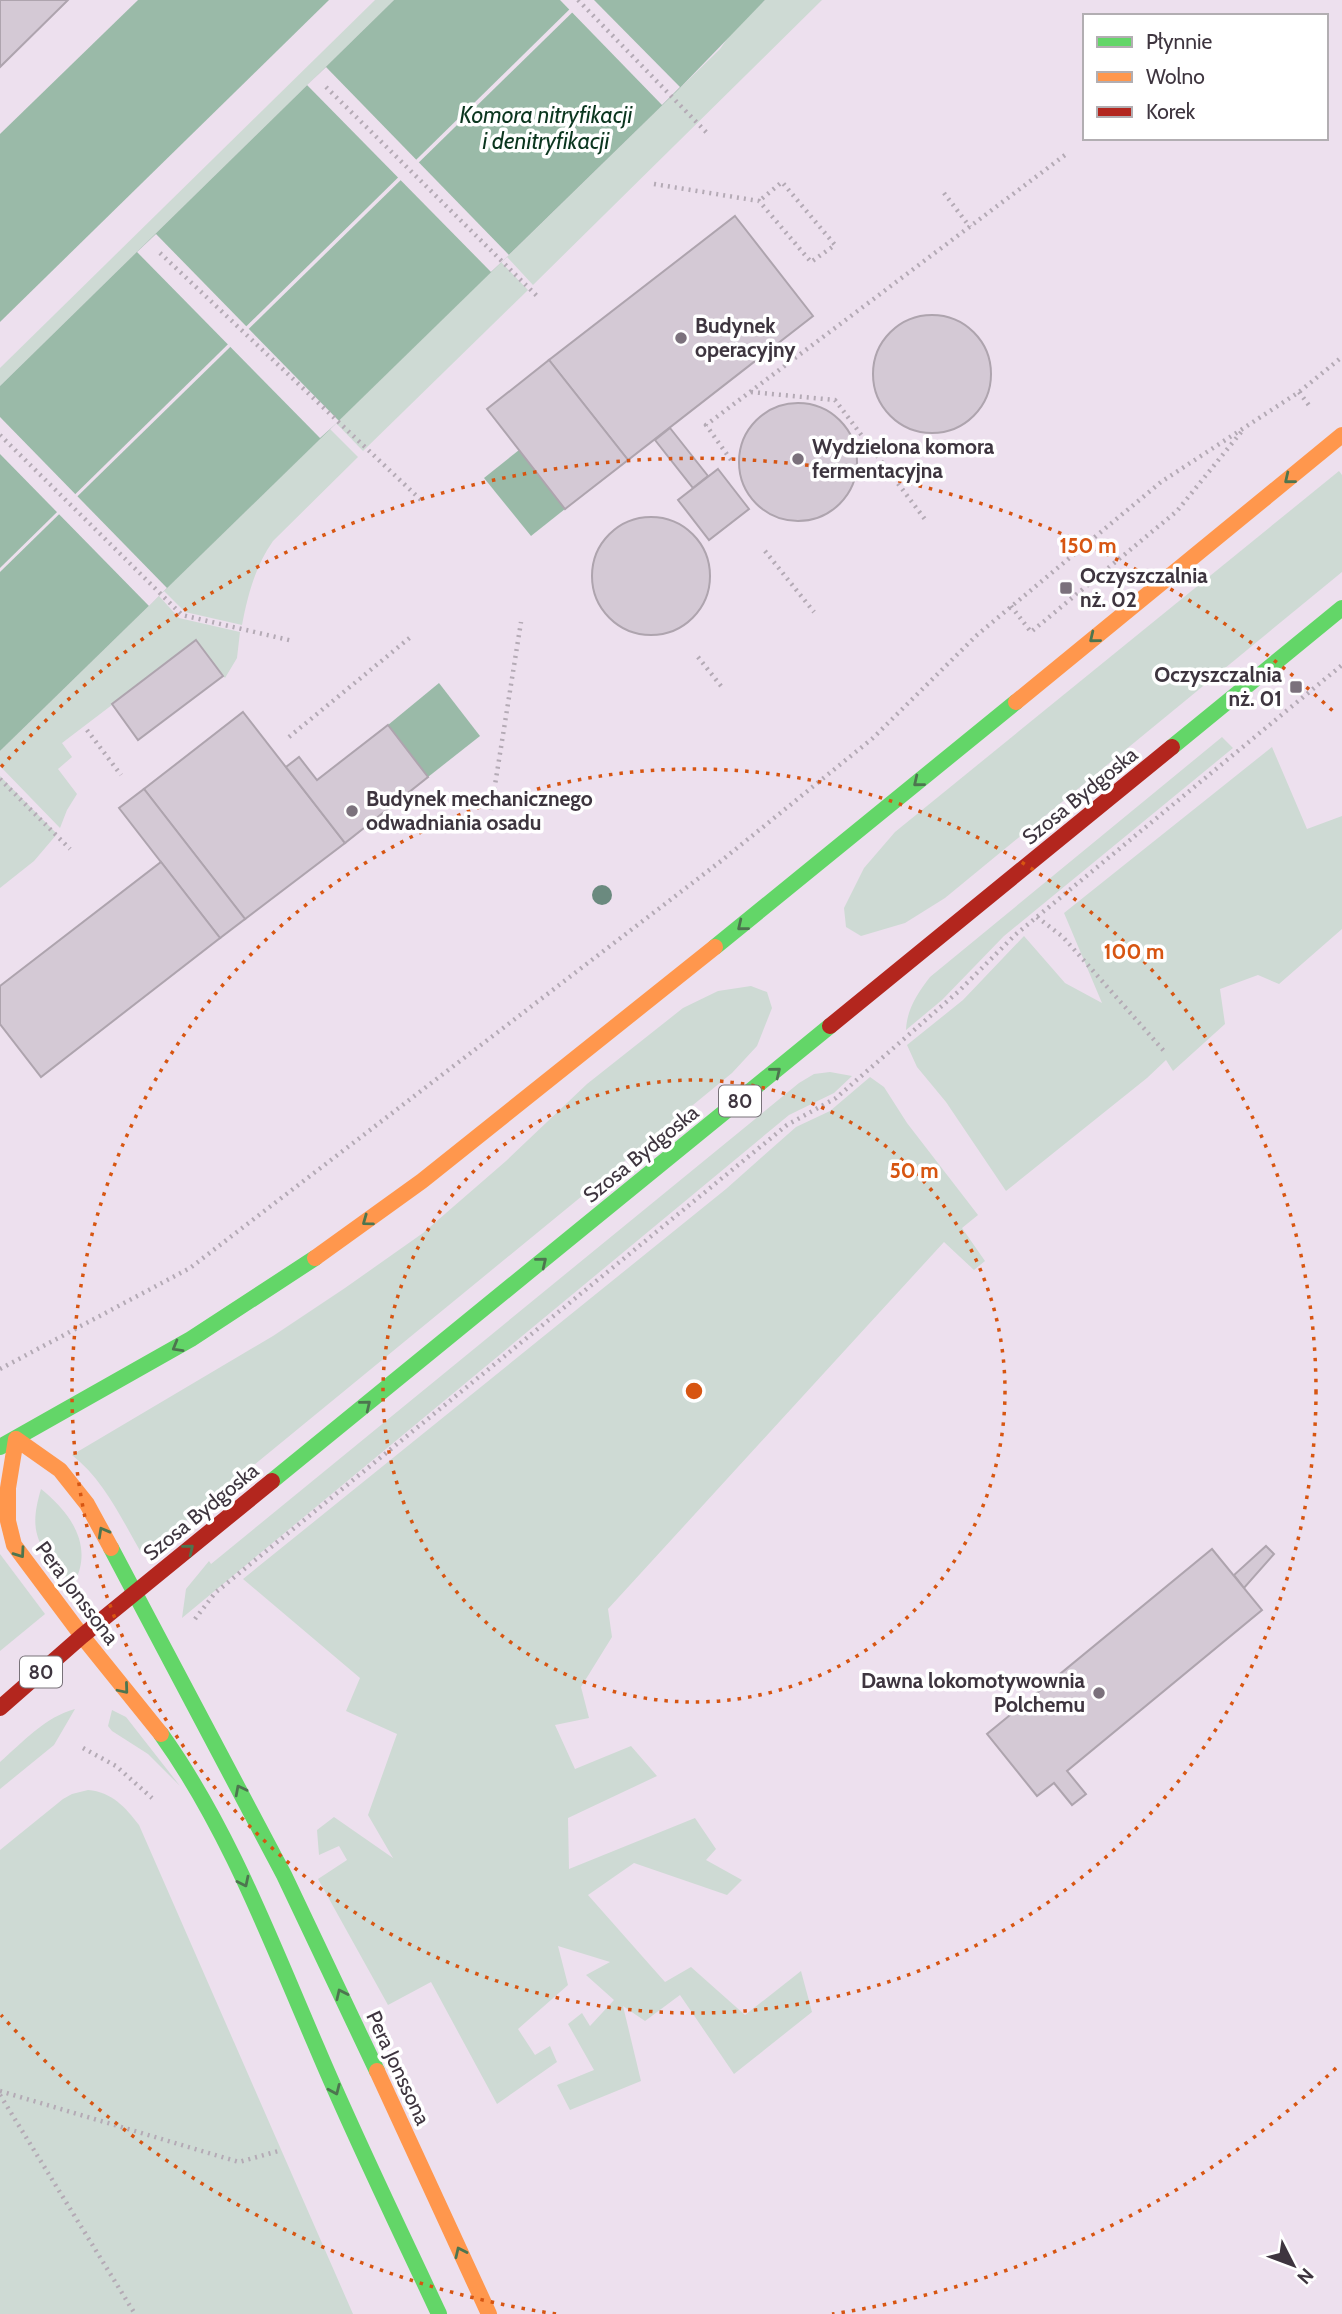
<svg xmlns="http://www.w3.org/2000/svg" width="1342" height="2314" font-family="Cabin,sans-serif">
	<rect width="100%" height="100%" fill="#ede0ee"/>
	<g fill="#cedad4">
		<polygon points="375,0 394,0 0,386 0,368"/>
		<polygon points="765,0 822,0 533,285 507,257 720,49 732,32"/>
		<polygon points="501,262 528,290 363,451 336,423"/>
		<path d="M330,429L358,457L273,541C255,567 248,594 242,625L185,612L164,591Z"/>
		<polygon points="1339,471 1342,475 1342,572 945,898 905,923 861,936 846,927 844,908 864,868 895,832"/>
		<polygon points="159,596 179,618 240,632 237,658 225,678 196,641 62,743 72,757 58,769 77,794 67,810 60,828 0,766 0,751"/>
		<path d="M1222,737L1233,748L1004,936L942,1000L906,1030C907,1009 917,994 930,977Z"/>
		<polygon points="1272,747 1307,829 1342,816 1342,929 1279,984 1258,975 1220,989 1225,1024 1173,1071 1166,1060 1147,1078 1006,1191 946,1102 917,1067 907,1045 963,1000 1024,936 1065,983 1102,1003 1064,913"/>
		<polygon points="0,776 57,834 34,861 0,888"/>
		<path d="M751,986L767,992L772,1008L757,1046L732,1073L143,1556C122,1520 105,1481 72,1455L273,1336L345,1288L423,1233L506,1161L587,1084L683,1008L718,991Z"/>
		<polygon points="830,1072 852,1076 834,1093 789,1115 182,1618 186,1589 209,1561 211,1564 799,1083 814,1074"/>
		<polygon points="870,1077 884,1087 907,1123 978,1215 962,1228 985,1261 974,1270 944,1242 608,1609 612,1637 581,1687 589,1718 555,1725 575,1769 631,1746 657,1776 568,1818 569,1869 695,1818 716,1849 706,1860 742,1880 727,1895 634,1863 588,1895 665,1982 691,1967 745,2015 801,1971 812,2012 734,2074 680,1995 645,2021 623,2006 641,2081 570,2110 557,2085 594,2070 568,2024 582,2013 590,2026 614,2000 586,1975 610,1962 558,1946 568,1985 518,2029 535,2055 550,2046 557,2062 497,2104 431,1982 388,2005 318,1879 347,1860 339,1846 319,1855 317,1830 334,1817 393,1858 368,1815 397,1734 346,1711 360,1678 243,1579 726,1189 796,1127 830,1111"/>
		<path d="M41,1489C71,1513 95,1547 73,1585C42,1548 26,1539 41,1489Z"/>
		<polygon points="0,1554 45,1614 0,1651"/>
		<path d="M75,1709L54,1745L0,1789V1762C23,1742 45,1717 75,1709Z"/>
		<polygon points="112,1710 126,1717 180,1786 148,1754 112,1731 108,1726"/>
		<path d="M88,1790C112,1792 125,1807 139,1825L353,2314H0V1850L63,1799L72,1794Z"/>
	</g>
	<g fill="#9abaa8">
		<polygon points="138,0 329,0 0,322 0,134"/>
		<polygon points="394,0 579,0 0,568 0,386"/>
		<polygon points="585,0 765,0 677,91 0,751 0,572"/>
		<polygon points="519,450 565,509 531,536 484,478"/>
		<polygon points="439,683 480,736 428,777 388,725"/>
	</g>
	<g fill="#ede0ee">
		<polygon points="560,0 594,0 680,87 662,105"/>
		<polygon points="326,67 509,255 491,272 307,85"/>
		<polygon points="156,234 339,421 320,438 137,252"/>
		<polygon points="0,417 167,588 149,606 0,454"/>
	</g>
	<g fill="#d4c9d5" stroke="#aea4ae" stroke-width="2">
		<polygon points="0,0 68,0 0,67"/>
		<polygon points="735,216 813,316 628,460 549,360"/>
		<circle cx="932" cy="374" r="59"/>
		<polygon points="549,360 628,460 565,509 487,409"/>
		<circle cx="798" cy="462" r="59"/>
		<polygon points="670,428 708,476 693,488 655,440"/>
		<polygon points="718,469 749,509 709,540 678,500"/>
		<circle cx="651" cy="576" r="59"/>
		<polygon points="196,640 223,676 138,740 112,704"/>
		<polygon points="243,712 345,843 245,919 144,789"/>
		<polygon points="388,725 428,777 345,843 286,767 299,757 317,780"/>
		<polygon points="144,789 245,919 220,938 119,808"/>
		<polygon points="161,862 220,938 41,1077 0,1024 0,986"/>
		<polygon points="1266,1546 1274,1554 1244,1588 1234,1575"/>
		<polygon points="1212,1549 1262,1610 1067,1771 1086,1794 1072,1805 1054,1783 1037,1796 987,1734"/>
	</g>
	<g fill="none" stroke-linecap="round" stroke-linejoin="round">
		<g stroke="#b4aab5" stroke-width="4.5" stroke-dasharray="2 5" stroke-linecap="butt">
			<polyline points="578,0 707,133"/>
			<polyline points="326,87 538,297"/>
			<polyline points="654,184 759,201 811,262 835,245 782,182 759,201"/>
			<polyline points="944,193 970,227"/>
			<polyline points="160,253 421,500"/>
			<polyline points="751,392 835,400 927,522"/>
			<polyline points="1299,392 1311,408"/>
			<polyline points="0,435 182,615 293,641"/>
			<polyline points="731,460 706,425 1065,155"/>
			<polyline points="765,551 814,612"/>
			<polyline points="1011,606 1031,632 1177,511 1242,431"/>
			<polyline points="698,657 721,686"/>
			<polyline points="87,730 121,775"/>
			<polyline points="289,737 413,635"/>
			<polyline points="0,779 70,849"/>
			<polyline points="491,810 521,622"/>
			<polyline points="1037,917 1063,937 1164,1051"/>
			<polyline points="0,1369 190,1268 721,861 873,738 977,635 1161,482 1299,392 1342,357"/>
			<polyline points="195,1619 215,1593 787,1125 836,1098 959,991 1015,935 1342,665"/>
			<polyline points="83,1748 116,1766 152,1798"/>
			<polyline points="0,2091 239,2162 282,2150"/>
			<polyline points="0,2095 135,2314"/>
		</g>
		<g stroke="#63d668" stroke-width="16">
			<polyline points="1172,747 1342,608"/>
			<polyline points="715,947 1016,702"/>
			<polyline points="0,1447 191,1339 315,1258"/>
			<polyline points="272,1481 830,1026"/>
			<polyline points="111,1548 284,1875 377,2071"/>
			<path d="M161,1734C229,1829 271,1942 317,2048C355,2138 398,2226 439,2314"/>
		</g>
		<g stroke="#ff974d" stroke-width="16">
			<polyline points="1016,702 1342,435"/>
			<polyline points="315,1258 422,1181 715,947"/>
			<polyline points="111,1548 87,1504 60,1470 16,1439 8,1488 8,1521 14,1545 82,1636 161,1734"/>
			<polyline points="377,2071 489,2314"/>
		</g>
		<g stroke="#b3261e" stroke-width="16">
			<polyline points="830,1026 1172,747"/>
			<polyline points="0,1708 82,1636 272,1481"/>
		</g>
	</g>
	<circle fill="#6b8a7f" cx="602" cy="895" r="10"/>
	<defs><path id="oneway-chevron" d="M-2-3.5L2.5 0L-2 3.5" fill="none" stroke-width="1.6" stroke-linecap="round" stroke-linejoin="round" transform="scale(1.75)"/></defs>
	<g stroke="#4d754f">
		<use href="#oneway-chevron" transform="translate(1289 479) rotate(141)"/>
		<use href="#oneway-chevron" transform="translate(1094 638) rotate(141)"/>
		<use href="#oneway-chevron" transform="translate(918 782) rotate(141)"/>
		<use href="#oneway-chevron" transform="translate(742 926) rotate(141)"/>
		<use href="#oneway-chevron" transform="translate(776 1072) rotate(-39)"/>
		<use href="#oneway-chevron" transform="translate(367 1221) rotate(144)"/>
		<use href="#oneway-chevron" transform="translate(542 1262) rotate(-39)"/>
		<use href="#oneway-chevron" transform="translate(177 1347) rotate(150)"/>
		<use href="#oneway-chevron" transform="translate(366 1405) rotate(-39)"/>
		<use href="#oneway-chevron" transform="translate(103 1532) rotate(-119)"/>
		<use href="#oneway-chevron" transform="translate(189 1549) rotate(-39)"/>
		<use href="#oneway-chevron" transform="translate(20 1553) rotate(55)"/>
		<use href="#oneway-chevron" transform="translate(124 1689) rotate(50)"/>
		<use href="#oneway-chevron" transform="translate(240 1790) rotate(-117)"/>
		<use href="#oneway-chevron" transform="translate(244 1882) rotate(64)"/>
		<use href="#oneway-chevron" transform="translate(341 1994) rotate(-115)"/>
		<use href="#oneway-chevron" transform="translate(335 2090) rotate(66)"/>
		<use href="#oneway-chevron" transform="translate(460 2252) rotate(-115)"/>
	</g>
	<g fill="none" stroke="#d75511" stroke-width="3.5" stroke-dasharray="3.5 7">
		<circle cx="694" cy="1391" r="311"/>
		<circle cx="694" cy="1391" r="622"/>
		<path d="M1336 2068A933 933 0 0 1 832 2314M556 2314A933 933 0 0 1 1 2015M1 767A933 933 0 0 1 1336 714"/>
	</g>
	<g fill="#7b717c" stroke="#fff" stroke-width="2.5">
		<circle cx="681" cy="338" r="7"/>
		<circle cx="798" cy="459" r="7"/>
		<rect x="1059" y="581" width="14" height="14" rx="3.5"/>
		<rect x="1289" y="680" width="14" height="14" rx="3.5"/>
		<circle cx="352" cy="811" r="7"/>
		<circle cx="1099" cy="1693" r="7"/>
	</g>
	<g text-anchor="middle" stroke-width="7" stroke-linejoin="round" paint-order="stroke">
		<g fill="#fff" stroke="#787279" stroke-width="2">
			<rect x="719" y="1085.5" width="42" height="31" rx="5"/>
			<rect x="20" y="1656.5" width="42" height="31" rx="5"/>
		</g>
		<g font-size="19" font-weight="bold" fill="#3e353f">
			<text x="740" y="1108">80</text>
			<text x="41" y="1679">80</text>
		</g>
		<g font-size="21" font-weight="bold" fill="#3e353f" stroke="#fff" text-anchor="start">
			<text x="695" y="333">Budynek<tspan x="695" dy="24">operacyjny</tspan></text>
			<text x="812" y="454">Wydzielona komora<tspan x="812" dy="24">fermentacyjna</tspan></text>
			<text x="1080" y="583">Oczyszczalnia<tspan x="1080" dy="24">nż. 02</tspan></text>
			<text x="1282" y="682" text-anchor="end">Oczyszczalnia<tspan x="1282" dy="24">nż. 01</tspan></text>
			<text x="366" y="806">Budynek mechanicznego<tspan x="366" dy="24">odwadniania osadu</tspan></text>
			<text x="1085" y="1688" text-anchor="end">Dawna lokomotywownia<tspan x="1085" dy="24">Polchemu</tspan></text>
		</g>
		<g font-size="21" fill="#3e353f" stroke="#fff">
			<text transform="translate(1080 796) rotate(-39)" y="7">Szosa Bydgoska</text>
			<text transform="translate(641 1154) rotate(-39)" y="7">Szosa Bydgoska</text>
			<text transform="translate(201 1512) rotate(-39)" y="7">Szosa Bydgoska</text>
			<text transform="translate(77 1593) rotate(53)" y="7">Pera Jonssona</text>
			<text transform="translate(398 2068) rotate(65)" y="7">Pera Jonssona</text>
		</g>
		<g font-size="23" font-style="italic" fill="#0b361f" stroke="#fff">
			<text x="546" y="123">Komora nitryfikacji<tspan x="546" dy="26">i denitryfikacji</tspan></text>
		</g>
	</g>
	<circle cx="694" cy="1391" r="10" fill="#d75511" stroke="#fff" stroke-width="3.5"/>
	<g font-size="21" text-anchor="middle" font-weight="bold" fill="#d75511" stroke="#fff" stroke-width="7" stroke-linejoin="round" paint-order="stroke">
		<text x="1088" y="553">150 m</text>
		<text x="1134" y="959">100 m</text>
		<text x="914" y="1178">50 m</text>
	</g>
	<rect x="1083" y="14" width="245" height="126" fill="#ffffff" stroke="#b2aeb2" stroke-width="2"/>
	<rect x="1097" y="37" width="35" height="10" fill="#63d668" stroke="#b2aeb2" stroke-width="2"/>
	<text x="1146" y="49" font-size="21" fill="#3e353f">Płynnie</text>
	<rect x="1097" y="72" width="35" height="10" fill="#ff974d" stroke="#b2aeb2" stroke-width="2"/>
	<text x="1146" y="84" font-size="21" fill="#3e353f">Wolno</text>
	<rect x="1097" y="107" width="35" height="10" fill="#b3261e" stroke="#b2aeb2" stroke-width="2"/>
	<text x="1146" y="119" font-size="21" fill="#3e353f">Korek</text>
	<g transform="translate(1293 2265) rotate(132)" stroke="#ffffff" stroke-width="5" paint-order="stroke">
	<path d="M0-5L12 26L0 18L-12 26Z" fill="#3e353f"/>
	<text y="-10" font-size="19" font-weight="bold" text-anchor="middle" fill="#3e353f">N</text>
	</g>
</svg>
